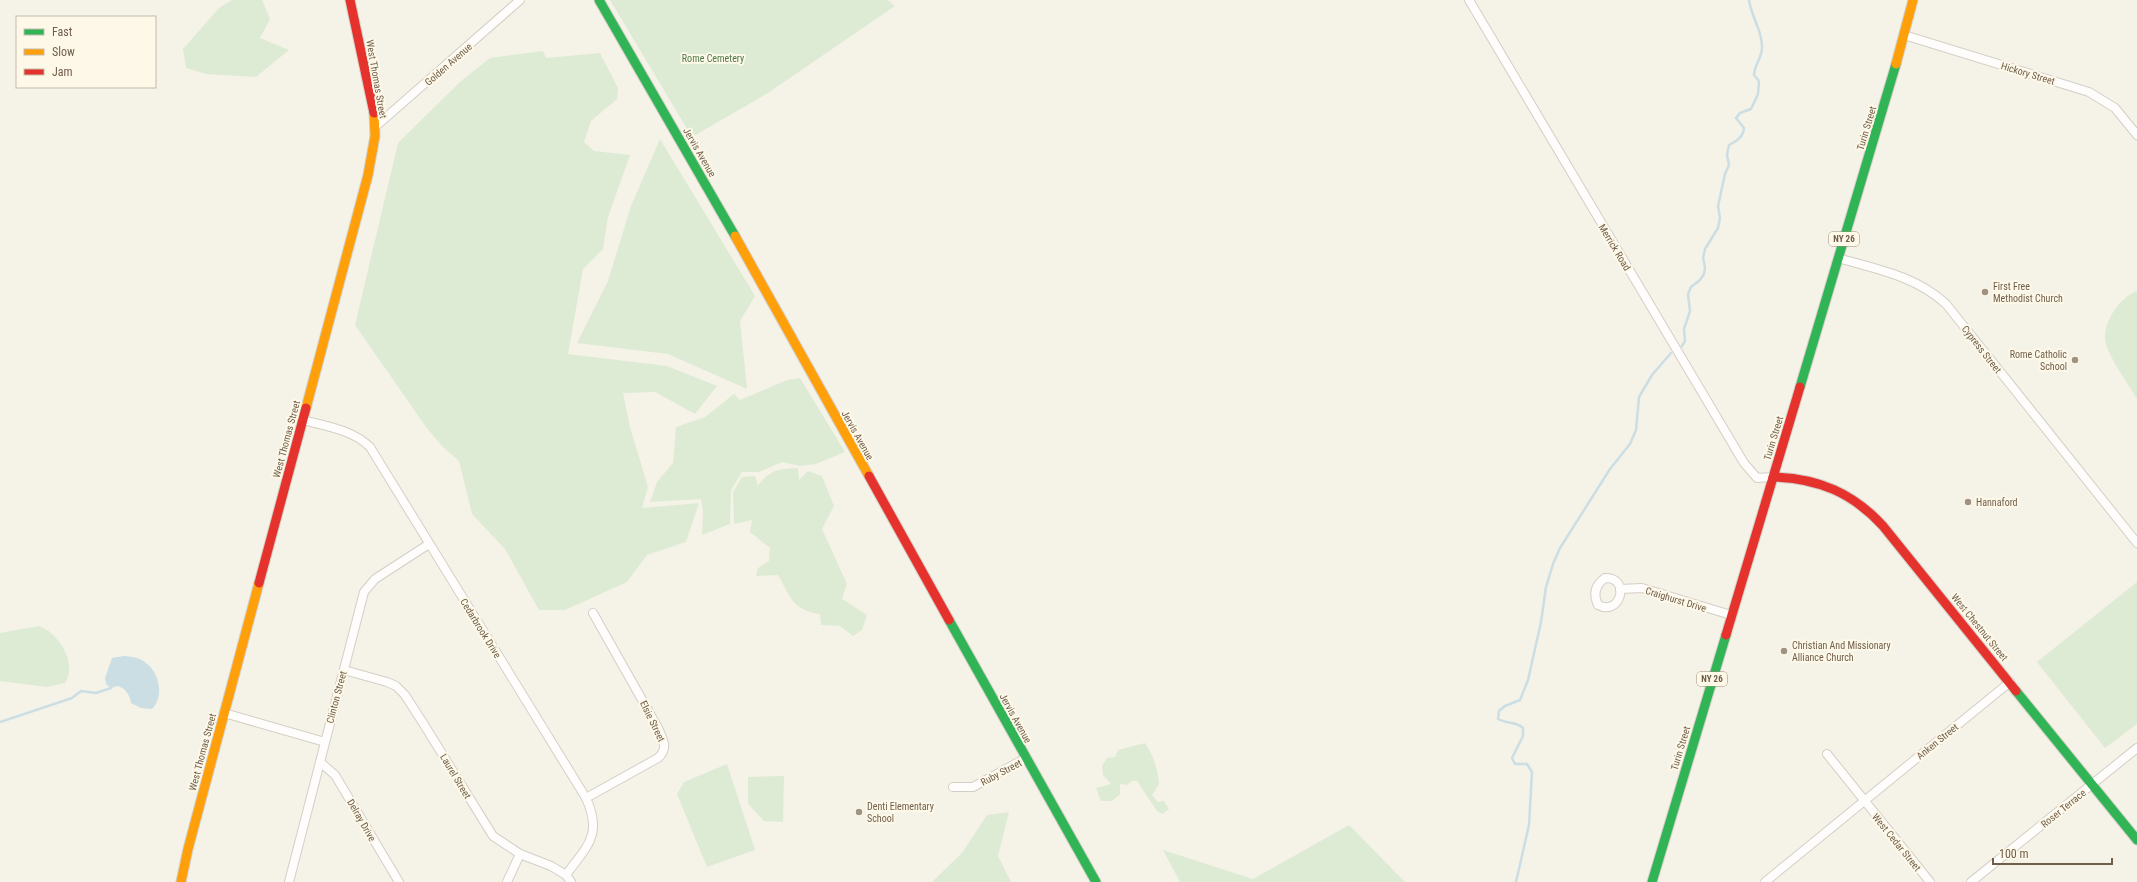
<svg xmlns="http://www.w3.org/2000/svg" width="2137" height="882" font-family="'Roboto Condensed',sans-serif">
	<rect width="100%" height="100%" fill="#f5f2e8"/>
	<g fill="#deebd4">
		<polygon points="232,0 262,0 270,19 260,38 289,50 256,77 206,74 186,68 183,49 219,8"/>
		<polygon points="610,0 888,0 895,6 768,93 692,137"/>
		<polygon points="543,51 546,58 600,53 618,88 617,99 591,121 584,142 594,151 630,155 608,217 603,249 583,269 568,354 667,366 717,386 695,414 655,392 623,393 630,427 648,487 642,508 699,503 686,542 647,555 627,582 565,610 539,610 505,549 472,514 459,461 442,446 426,427 355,325 398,143 461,81 490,58"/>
		<polygon points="660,139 755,296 740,321 747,389 668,354 577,343 608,281 631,206"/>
		<path d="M2137,291V399C2127,382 2114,365 2107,347C2099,327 2118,298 2137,291Z"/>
		<polygon points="800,378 845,452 816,464 800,466 782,462 759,472 742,472 731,490 730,524 702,535 703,511 701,499 650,502 657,482 673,463 676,427 705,417 734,394 740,400 787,380"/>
		<path d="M798,468L799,480L808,471L822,476L834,506L822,529L847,584L842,599L867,615L862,630L853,636L840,626L821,625L820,614C793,611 790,596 778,575L756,576L758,568L769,561L770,548L750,532L752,520L734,524L733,492L742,477L755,476L758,485C772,469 778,469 798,468Z"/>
		<polygon points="2137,582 2137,724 2105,748 2037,662"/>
		<path d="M39,626C58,632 78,664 65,683L47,687L0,681V633Z"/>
		<path d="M1145,743C1153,755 1158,769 1159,784L1152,795L1158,802L1164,801L1169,809L1162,814L1157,811L1137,781H1132L1127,785L1120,784V794L1112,801H1101L1096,788L1111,784L1103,775L1102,766L1107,758L1115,757L1118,750Z"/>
		<polygon points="727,764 755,850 707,867 677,794 684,782"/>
		<polygon points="784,776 783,822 764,821 748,804 748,777"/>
		<polygon points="1009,812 998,856 1011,882 932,882 962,853 987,815"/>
		<polygon points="1349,825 1405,882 1180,882 1163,850 1253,879"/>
	</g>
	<path fill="#cbdee4" d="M124,656C133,657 140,657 147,664C160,674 164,698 152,709L141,708L131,703C130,695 126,689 118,686L111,688L106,684L105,678L112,658Z"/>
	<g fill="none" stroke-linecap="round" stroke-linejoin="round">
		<g stroke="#cbdee4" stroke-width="2.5">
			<path d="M1682,346L1685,341L1684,329L1690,311L1688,294L1691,287L1700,280L1704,274L1705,267L1703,258L1705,249L1718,228L1720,218L1718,206L1725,174L1729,165L1727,155L1729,145C1737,141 1743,137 1744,128L1736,118L1740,113L1751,109L1758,94L1759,81L1754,75C1754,65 1763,57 1762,46C1762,30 1751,16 1749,0"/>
			<polyline points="0,722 72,698 81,691 96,693 111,688"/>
			<path d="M1516,882L1529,825L1532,772L1527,764H1515L1512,758L1523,736V728C1516,721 1507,724 1498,719L1499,711L1505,706L1520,700L1528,680L1541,622L1546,587L1553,564L1560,548L1610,469L1630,444L1636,430L1639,397L1652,375L1671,353"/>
		</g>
		<defs>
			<g id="street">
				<polyline points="1469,0 1744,463 1757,478 1773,477"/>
				<polyline points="1904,35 2089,92 2115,108 2137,135"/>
				<polyline points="375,127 520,0"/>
				<path d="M1838,258C1876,269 1916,276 1946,304L2137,543"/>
				<path d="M303,420C326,426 353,430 370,447L586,798C603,835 587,846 566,875"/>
				<path d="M1605,578C1631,577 1621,617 1598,605C1593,594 1595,585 1605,578Z"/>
				<polyline points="1620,589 1642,588 1731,615"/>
				<polyline points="344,670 387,682 396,686 405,695 423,723 493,836 520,854 551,866 566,875 571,882"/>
				<polyline points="224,713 325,742"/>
				<polyline points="1827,754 1930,882"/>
				<polyline points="320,762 335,775 399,882"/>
				<polyline points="953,787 973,787 1026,758"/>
				<path d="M586,798L658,758C669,748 663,740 658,728L593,613"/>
				<polyline points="289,882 364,592 375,579 429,544"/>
				<polyline points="507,882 520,854"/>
				<polyline points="1765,882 2010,682"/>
				<polyline points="1971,882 2137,748"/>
			</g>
			<g id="fast">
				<polyline points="599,0 735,236"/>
				<polyline points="1800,387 1896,64"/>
				<polyline points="949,620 1096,882"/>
				<polyline points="2016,691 2137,840"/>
				<polyline points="1652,882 1726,635"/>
			</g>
			<g id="slow">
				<polyline points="1896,64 1913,0"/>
				<polyline points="735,236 869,476"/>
				<polyline points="306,408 368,175 375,136 374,113"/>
				<polyline points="181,882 188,849 259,583"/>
			</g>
			<g id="jam">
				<polyline points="350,0 374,113"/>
				<polyline points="869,476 949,620"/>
				<path d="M1773,477C1818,478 1853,493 1883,526L2016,691"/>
				<polyline points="259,583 306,408"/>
				<polyline points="1726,635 1800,387"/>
			</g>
		</defs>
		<use href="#street" stroke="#d4cfc6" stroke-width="10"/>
		<use href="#fast" stroke="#d4cfc7" stroke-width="11"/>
		<use href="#slow" stroke="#d4cfc7" stroke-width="11"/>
		<use href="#jam" stroke="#d4cfc7" stroke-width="11"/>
		<use href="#street" stroke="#fefdfc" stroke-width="8"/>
		<use href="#fast" stroke="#30b455" stroke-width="9"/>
		<use href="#slow" stroke="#ff9f0a" stroke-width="9"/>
		<use href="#jam" stroke="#e5322d" stroke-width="9"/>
	</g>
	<g fill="#9f9282" stroke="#fdf8e8" stroke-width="1.5">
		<circle cx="1985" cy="292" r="4"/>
		<circle cx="2075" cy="360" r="4"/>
		<circle cx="1968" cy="502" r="4"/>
		<circle cx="1784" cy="651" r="4"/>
		<circle cx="859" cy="812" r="4"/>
	</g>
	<g text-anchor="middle" stroke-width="4" stroke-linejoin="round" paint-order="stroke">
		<g fill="#fdf8e8" stroke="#9a8c7a" stroke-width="1">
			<rect x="1829" y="232" width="30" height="14" rx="3"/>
			<rect x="1697" y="672" width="30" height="14" rx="3"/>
		</g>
		<g font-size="9" font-weight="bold" fill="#705e4b">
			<text x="1844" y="242">NY 26</text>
			<text x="1712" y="682">NY 26</text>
		</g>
		<g font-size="10" fill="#4e7a47" stroke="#fdf8e8">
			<text x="713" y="62">Rome Cemetery</text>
		</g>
		<g font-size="10" fill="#705e4b" stroke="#fdf8e8">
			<text transform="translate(448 64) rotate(-41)" y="4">Golden Avenue</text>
			<text transform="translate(2028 73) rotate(17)" y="4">Hickory Street</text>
			<text transform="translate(377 79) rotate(80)" y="4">West Thomas Street</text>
			<text transform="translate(1866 128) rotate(-73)" y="4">Turin Street</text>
			<text transform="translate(700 152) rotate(60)" y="4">Jervis Avenue</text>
			<text transform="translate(1615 247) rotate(59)" y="4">Merrick Road</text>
			<text transform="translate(1982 349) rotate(52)" y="4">Cypress Street</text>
			<text transform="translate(858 435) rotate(61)" y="4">Jervis Avenue</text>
			<text transform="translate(1773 438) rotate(-73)" y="4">Turin Street</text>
			<text transform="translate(286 439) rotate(-75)" y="4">West Thomas Street</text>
			<text transform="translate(1676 599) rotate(17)" y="4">Craighurst Drive</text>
			<text transform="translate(1980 627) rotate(51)" y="4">West Chestnut Street</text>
			<text transform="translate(481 628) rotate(58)" y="4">Cedarbrook Drive</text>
			<text transform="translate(336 697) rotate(-75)" y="4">Clinton Street</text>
			<text transform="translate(1016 718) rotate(61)" y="4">Jervis Avenue</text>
			<text transform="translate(653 721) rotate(64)" y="4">Elsie Street</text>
			<text transform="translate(1937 741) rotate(-39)" y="4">Anken Street</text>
			<text transform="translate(1680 748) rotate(-73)" y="4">Turin Street</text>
			<text transform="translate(202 752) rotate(-75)" y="4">West Thomas Street</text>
			<text transform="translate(1001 772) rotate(-28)" y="4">Ruby Street</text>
			<text transform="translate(456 776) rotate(59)" y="4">Laurel Street</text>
			<text transform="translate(2063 808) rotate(-39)" y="4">Roser Terrace</text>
			<text transform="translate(362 820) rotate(60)" y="4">Delray Drive</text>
			<text transform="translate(1897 842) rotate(51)" y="4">West Cedar Street</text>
		</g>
		<g font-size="10" fill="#705e4b" stroke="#fdf8e8" text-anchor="start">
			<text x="1993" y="290">First Free<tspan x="1993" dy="12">Methodist Church</tspan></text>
			<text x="2067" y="358" text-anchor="end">Rome Catholic<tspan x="2067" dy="12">School</tspan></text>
			<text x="1976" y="506">Hannaford</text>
			<text x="1792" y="649">Christian And Missionary<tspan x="1792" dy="12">Alliance Church</tspan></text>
			<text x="867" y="810">Denti Elementary<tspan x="867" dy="12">School</tspan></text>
		</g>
	</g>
	<rect x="16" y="16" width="140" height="72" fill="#fdf8e8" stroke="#c5baa9"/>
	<rect x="24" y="29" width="20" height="6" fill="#30b455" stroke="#c5baa9"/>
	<text x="52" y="36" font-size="12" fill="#705e4b">Fast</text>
	<rect x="24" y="49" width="20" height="6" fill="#ff9f0a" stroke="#c5baa9"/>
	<text x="52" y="56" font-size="12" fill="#705e4b">Slow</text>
	<rect x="24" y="69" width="20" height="6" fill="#e5322d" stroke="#c5baa9"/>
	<text x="52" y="76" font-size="12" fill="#705e4b">Jam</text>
	<path d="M1993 858v6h119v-6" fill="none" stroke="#705e4b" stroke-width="2"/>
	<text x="1999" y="858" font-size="12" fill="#705e4b" stroke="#fdf8e8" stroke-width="3" paint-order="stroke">100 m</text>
</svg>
